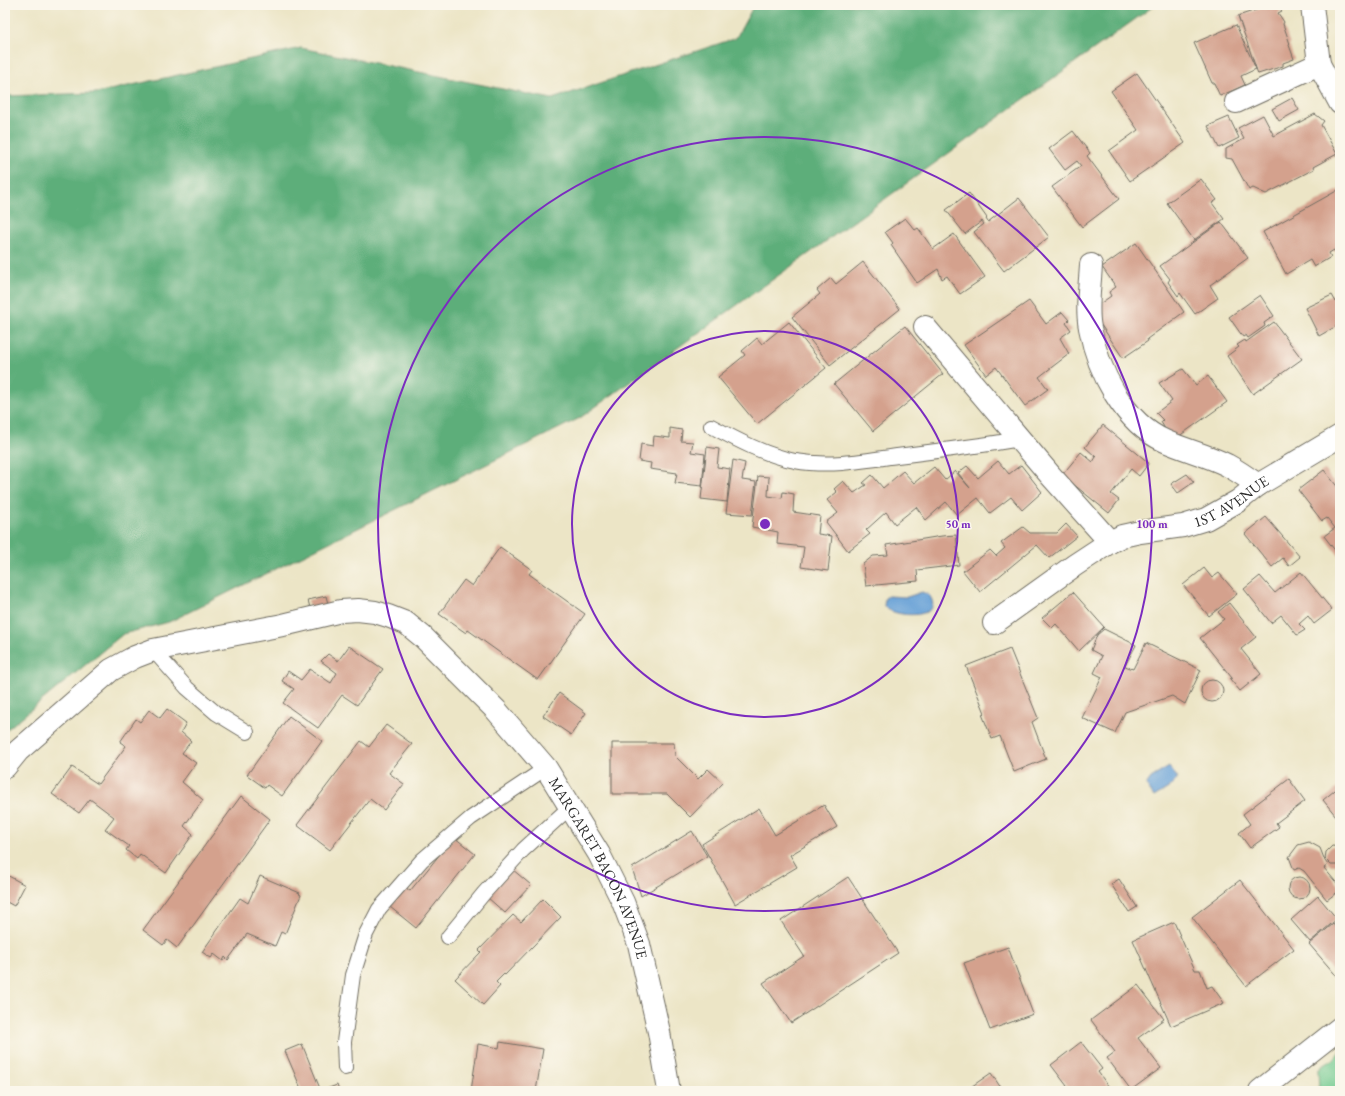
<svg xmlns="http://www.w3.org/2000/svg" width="1345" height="1096" font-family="'EB Garamond',serif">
	<rect width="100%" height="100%" fill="#fbf7ec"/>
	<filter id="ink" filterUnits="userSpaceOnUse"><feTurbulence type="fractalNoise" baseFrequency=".025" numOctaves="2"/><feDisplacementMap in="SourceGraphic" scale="8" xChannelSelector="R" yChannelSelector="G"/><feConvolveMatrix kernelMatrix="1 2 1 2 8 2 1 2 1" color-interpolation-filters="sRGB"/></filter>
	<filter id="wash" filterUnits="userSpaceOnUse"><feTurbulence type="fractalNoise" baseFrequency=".012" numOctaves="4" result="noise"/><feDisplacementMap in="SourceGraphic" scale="16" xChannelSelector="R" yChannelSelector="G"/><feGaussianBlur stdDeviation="0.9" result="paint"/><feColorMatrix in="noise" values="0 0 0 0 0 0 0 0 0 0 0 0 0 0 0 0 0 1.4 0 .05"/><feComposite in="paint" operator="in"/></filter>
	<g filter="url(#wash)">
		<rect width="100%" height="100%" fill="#ece5c6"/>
		<polygon fill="#72ca8f" stroke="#4e7a5d" points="1340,1051 1340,1090 1319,1091 1318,1069 1334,1059"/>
		<polygon fill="#5dae7a" stroke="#446c52" points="754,5 1155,5 580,418 169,622 123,634 5,731 5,96 96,93 301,48 552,99 736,38"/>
		<g fill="#68a1d7" stroke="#4a6681">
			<path d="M922,592L929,595C947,619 894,619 884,606L885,598L888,596L907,597Z"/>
			<polygon points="1169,767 1178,778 1170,787 1154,797 1146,785 1151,778"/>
		</g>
		<g id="blocks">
			<g fill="#d4a18d">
				<polygon points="1271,5 1277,5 1282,11 1278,13 1284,22 1283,24 1290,44 1289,45 1294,59 1283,63 1283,66 1258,74 1238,16"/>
				<polygon points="1236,25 1256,69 1241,76 1245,85 1220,96 1214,83 1212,83 1194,43"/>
				<polygon points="1137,73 1185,143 1130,181 1109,151 1138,130 1111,91"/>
				<polygon points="1292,98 1299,110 1279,121 1272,109"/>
				<polygon points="1315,114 1324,121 1321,125 1337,154 1313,167 1314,169 1266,194 1253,188 1249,190 1232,159 1226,158 1226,149 1244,139 1238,128 1263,115 1274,136"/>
				<polygon points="1229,117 1239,138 1219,148 1208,126"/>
				<polygon points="1073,131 1090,153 1087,156 1119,199 1082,227 1052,187 1081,166 1077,161 1065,170 1049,149"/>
				<polygon points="1201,179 1217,200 1212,203 1224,219 1194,240 1167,203"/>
				<polygon points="1340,189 1340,249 1335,252 1334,250 1329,253 1331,257 1314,267 1310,260 1286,274 1263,232"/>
				<polygon points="969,193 987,218 986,219 988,222 1019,198 1049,237 1004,271 974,232 984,224 982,221 965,234 946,210"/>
				<polygon points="905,218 915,230 918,228 933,249 954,234 985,277 960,294 947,276 942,279 938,269 917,283 891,245 893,243 885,232"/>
				<polygon points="1221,222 1248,258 1210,285 1218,298 1195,314 1180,293 1178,296 1168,282 1170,279 1160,266"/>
				<polygon points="1136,243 1184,312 1147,339 1148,341 1123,358 1091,310 1111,296 1109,292 1116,287 1102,267"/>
				<polygon points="863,262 900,309 830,365 792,317 820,294 817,290 831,278 836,284"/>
				<polygon points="1260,295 1274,316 1264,323 1265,326 1248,338 1246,335 1243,337 1229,317"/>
				<polygon points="1332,295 1340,309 1340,324 1319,336 1305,308"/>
				<polygon points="1029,301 1046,324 1062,312 1069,320 1066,323 1071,330 1060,338 1069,354 1039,377 1048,389 1025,406 996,367 986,375 964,345"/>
				<polygon points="789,322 826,368 757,424 718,377 745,355 742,351 757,338 762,344"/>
				<polygon points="1274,322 1302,359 1253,394 1227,356 1239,347 1237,345 1245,340 1246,342"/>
				<polygon points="905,326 943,374 873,431 834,384"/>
				<polygon points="1183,369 1196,385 1208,376 1227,402 1175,439 1167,432 1161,422 1163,420 1156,413 1172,401 1159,383"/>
				<polygon points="1103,425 1149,463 1139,476 1131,469 1111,494 1119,500 1109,513 1062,475 1081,452 1093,462 1096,457 1085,447"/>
				<polygon points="670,428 682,430 681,441 693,442 691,452 705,454 702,486 675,483 677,473 650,469 651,463 639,461 641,444 653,446 654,436 670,438"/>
				<polygon points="707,447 719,449 717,467 730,469 727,502 701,499"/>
				<polygon points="733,460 745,463 742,480 756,482 752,515 726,513"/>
				<polygon points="998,461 1009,474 1021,465 1042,492 1022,510 1011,497 990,513 978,498 957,515 946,502 926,520 916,507 895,524 886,512 866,530 870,534 848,551 826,522 838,513 827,500 837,492 834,489 843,481 854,493 866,485 863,483 872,475 883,488 903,471 914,483 934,467 945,480 955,471 970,488 958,473 967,466 978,478"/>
				<polygon points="1324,470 1340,490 1340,557 1324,536 1335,528 1327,518 1322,521 1298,490"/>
				<polygon points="1187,474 1194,482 1178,493 1171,484"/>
				<polygon points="758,476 769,477 768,496 782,498 783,492 794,494 793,512 820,516 818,534 832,536 828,571 801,567 804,547 777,544 778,532 752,527"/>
				<polygon points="1266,517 1300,557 1289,566 1283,558 1272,567 1245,534"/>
				<polygon points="1066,524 1077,536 1049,558 1037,545 980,592 963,571 990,550 996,556 1005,548 1001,543 1023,527 1030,533 1057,533"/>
				<polygon points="956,535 959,565 917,570 918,581 866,586 863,564 873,556 888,555 886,545 942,536"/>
				<polygon points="500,547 532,570 529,574 585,614 538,680 468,630 466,633 439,614 464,580 472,586"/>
				<polygon points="1204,568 1212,578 1219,573 1237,594 1209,616 1183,585"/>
				<polygon points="1301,572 1332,610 1314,624 1308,616 1299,624 1305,630 1297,635 1281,615 1271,623 1244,589 1260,576 1275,593"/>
				<polygon points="1073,592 1104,627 1079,651 1056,624 1052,628 1042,618"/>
				<polygon points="326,596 329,608 311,612 308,600"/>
				<polygon points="1229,603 1256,637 1241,649 1261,674 1240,691 1230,679 1232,678 1200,638 1224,619 1218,612"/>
				<polygon points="1104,629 1136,645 1125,666 1133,669 1146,643 1201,670 1185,704 1172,696 1125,712 1115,733 1082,718 1102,677 1094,673 1102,656 1091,650 1097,635"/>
				<polygon points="349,646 383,669 357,705 342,695 318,728 283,703 294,689 282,681 288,671 301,680 310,669 331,683 337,673 321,661 328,654 338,661"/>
				<polygon points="1010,649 1038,718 1032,722 1046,759 1014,772 1000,736 992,739 982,714 985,713 966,666"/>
				<circle cx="1212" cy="691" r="11"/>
				<polygon points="559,693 586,713 571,735 543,716"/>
				<polygon points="167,709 186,723 181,732 191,741 182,753 196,763 182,782 203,800 184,826 193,834 166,873 140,854 137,859 126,850 129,846 105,829 114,817 90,799 79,813 52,794 72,767 98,784 126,746 120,742 136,719 140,722 149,710 160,718"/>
				<polygon points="289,716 322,741 282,796 267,785 265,788 247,775"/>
				<polygon points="386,725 412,744 389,773 404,784 384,810 370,799 330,850 297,825 361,741 369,747"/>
				<polygon points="612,743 674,743 675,756 698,779 708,769 723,783 690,817 667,794 612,794"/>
				<polygon points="1289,779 1305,801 1276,823 1279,827 1250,848 1239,833 1250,824 1243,814"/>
				<polygon points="1340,786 1340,821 1323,800"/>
				<polygon points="241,796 270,819 177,948 167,940 163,945 143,930"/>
				<polygon points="824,805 837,827 790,855 797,867 735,904 702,844 759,808 775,835"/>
				<polygon points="692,831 707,856 641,896 632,868"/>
				<polygon points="454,837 475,854 416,928 390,907 406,888 410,891"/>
				<polygon points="1309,842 1320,848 1325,861 1328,865 1324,868 1340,887 1340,890 1327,900 1304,871 1299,868 1294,870 1289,857 1298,845"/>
				<polygon points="1332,846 1340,847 1340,865 1331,865 1325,859 1326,852"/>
				<polygon points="512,869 531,885 505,913 487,897"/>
				<polygon points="5,874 25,885 14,906 5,901"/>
				<polygon points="260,876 300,893 299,894 301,895 285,934 281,932 275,946 247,934 228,960 225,957 223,961 214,954 211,958 202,952 240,898 248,903"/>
				<polygon points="848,877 898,953 791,1023 763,983 804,956 781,921"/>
				<circle cx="1299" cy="888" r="11"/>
				<polygon points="1119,879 1137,907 1129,912 1111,884"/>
				<polygon points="1240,880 1294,949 1246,986 1192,917"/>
				<polygon points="1318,896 1337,919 1310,942 1291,920"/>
				<polygon points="543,899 561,917 505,975 504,974 496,982 500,986 483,1005 455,979 481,952 479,950 513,915 521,922"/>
				<polygon points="1174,922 1195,970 1200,970 1207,988 1212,986 1224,1003 1171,1026 1133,940"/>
				<polygon points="1333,924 1340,933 1340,980 1309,944"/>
				<polygon points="1008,947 1033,1014 990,1030 964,963"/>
				<polygon points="1138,985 1164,1019 1138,1038 1161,1068 1131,1090 1107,1058 1115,1052 1091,1020"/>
				<polygon points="500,1042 543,1049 536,1091 471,1091 478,1044 499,1048"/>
				<polygon points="1081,1042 1102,1069 1098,1072 1112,1091 1061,1091 1067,1086 1051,1065"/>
				<polygon points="302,1044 321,1091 337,1085 339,1091 302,1091 285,1051"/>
				<polygon points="991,1073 1003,1091 965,1091"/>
			</g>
		</g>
	</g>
	<g filter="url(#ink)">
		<use href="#blocks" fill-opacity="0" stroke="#6f6c61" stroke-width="1"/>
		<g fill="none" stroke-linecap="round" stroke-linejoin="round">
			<defs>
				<g id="lane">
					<path d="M711,426C737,440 765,455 795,461C829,467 863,461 897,456C938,451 979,446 1020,439"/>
					<polyline points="153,650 187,688 216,713 247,732"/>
					<polyline points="448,937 484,893 523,850 570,807"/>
					<polyline points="345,1068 344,1042 353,975 366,934 379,909 422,860 471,818 546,768"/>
				</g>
				<g id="street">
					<polyline points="1312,5 1319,64"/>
					<polyline points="1236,102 1319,64 1340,103"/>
					<path d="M1091,265C1090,285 1086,308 1090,328C1098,371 1124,423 1165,441C1185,450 1207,455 1227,465C1238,471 1248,478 1258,485"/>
					<polyline points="925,327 1051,476 1110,542"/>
					<path id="s1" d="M994,623L1075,565L1110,542L1122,536L1140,532L1183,526L1206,519L1238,501L1258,485L1340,436"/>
					<path id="s2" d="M5,767L18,751L111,670L135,657L153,650L283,625L341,611L358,610L375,612L388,616L406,623L423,637L496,710L546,768L599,854L623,902L639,944L659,1032L669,1091"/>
					<polyline points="1260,1091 1340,1028"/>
				</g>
			</defs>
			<use href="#lane" stroke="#6f6c61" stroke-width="16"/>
			<use href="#street" stroke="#6f6c61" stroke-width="24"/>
			<use href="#lane" stroke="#fff" stroke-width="14"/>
			<use href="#street" stroke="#fff" stroke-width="22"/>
		</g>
	</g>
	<g fill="none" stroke="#7b2cbf" stroke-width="2">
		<circle cx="765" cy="524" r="193"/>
		<circle cx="765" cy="524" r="387"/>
	</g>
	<g text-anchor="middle" stroke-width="3" stroke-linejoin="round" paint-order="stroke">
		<g font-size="15" fill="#2b2b2b" stroke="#fbf7ec">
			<text dy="5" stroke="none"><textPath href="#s1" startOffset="271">1ST AVENUE</textPath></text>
			<text dy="5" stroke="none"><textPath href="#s2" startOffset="765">MARGARET BACON AVENUE</textPath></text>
		</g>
	</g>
	<circle cx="765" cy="524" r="6" fill="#7b2cbf" stroke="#fbf7ec" stroke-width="2"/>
	<g font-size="12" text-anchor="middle" font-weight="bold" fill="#7b2cbf" stroke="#fbf7ec" stroke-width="3" stroke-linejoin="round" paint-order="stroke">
		<text x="958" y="528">50 m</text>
		<text x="1152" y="528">100 m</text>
	</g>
	<rect width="1345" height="1096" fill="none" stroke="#fbf7ec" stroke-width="20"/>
</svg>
